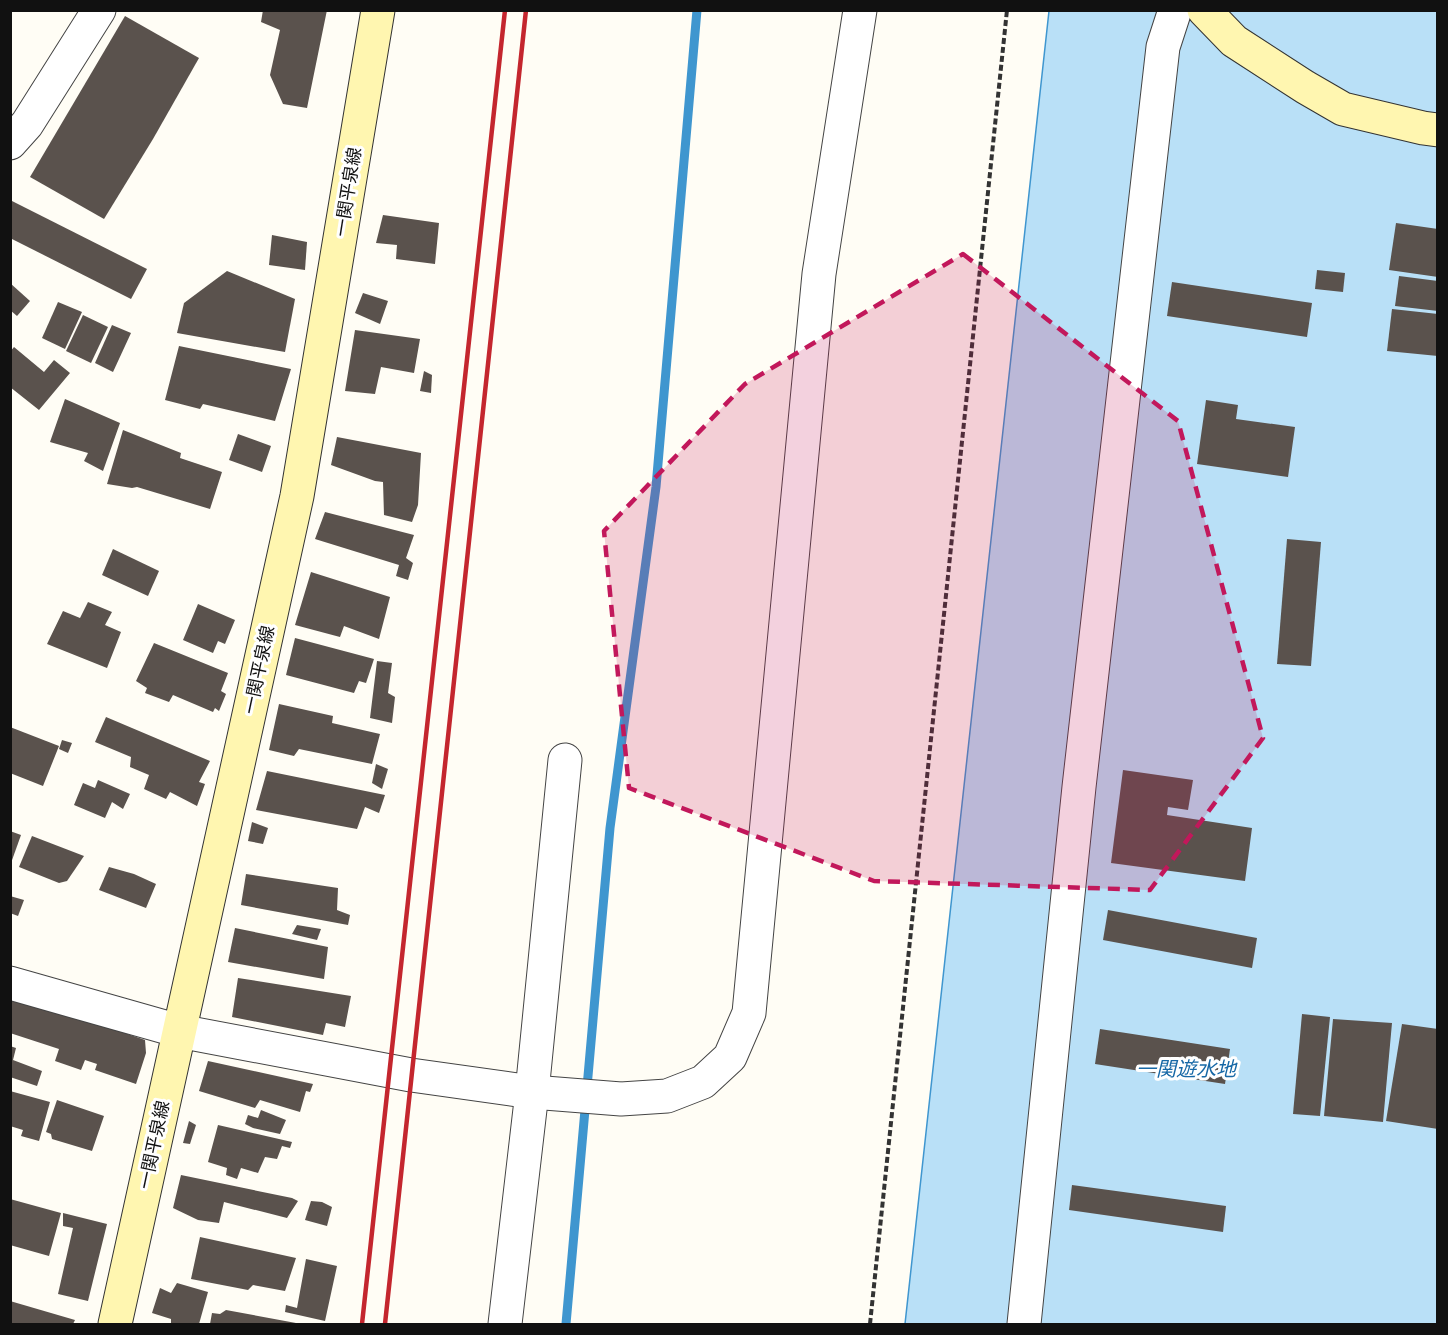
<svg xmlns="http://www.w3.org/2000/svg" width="1448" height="1335" font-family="'Noto Serif','Noto Sans JP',serif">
	<rect width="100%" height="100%" fill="#fffdf5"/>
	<polygon fill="#b9e0f7" stroke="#3f96cf" stroke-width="1.5" points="1049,11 1437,11 1437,1324 905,1324"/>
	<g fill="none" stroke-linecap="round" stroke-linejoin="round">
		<polyline stroke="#3f96cf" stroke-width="9" points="566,1324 610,828 656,487 697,10"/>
	</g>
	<g fill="#5a524d">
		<polygon points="263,10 327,10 307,108 283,104 270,75 280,30 261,22"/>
		<polygon points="125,16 199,58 153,139 104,219 30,177"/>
		<polygon points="10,200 147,269 131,299 10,238"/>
		<polygon points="383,215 439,223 435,264 396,259 397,245 376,243"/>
		<polygon points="1396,223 1438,229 1438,277 1389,270"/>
		<polygon points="272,235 307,242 305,270 269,265"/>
		<polygon points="1317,270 1345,273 1343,292 1315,289"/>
		<polygon points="227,271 295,299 285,352 177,333 184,303"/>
		<polygon points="1399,276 1438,281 1438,311 1395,306"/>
		<polygon points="1172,282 1312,303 1307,337 1167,316"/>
		<polygon points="10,283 30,301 17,316 10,310"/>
		<polygon points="363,293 388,301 380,324 355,313"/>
		<polygon points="58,302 82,312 65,349 42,338"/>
		<polygon points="1392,309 1438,314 1438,356 1387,351"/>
		<polygon points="83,315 108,327 91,363 66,351"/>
		<polygon points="112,325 131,333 113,372 95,363"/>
		<polygon points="355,330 420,339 414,373 381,367 375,394 345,391"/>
		<polygon points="179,346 291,369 275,421 203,404 200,409 165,400"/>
		<polygon points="14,347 44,372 54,360 70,373 39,410 10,387 10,352"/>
		<polygon points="424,371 432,375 431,393 420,391"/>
		<polygon points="65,399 120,423 103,471 84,461 88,453 50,442"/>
		<polygon points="1206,400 1238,405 1236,419 1295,427 1288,477 1197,464"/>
		<polygon points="123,430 181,453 180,458 222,472 210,509 137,487 132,488 107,484"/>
		<polygon points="238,434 271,446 262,472 229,460"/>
		<polygon points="337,437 421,453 418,505 412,522 384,515 383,482 375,481 331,465"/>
		<polygon points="325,512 414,535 406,558 413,563 408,580 396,576 399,565 315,539"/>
		<polygon points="1287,539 1321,542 1311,666 1277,664"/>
		<polygon points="113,549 159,571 148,596 102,575"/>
		<polygon points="311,572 390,597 379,639 344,626 340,637 295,625"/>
		<polygon points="88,602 112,612 105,625 121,632 107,668 47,644 63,611 80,618"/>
		<polygon points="198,604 235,620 225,644 218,641 213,653 183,640"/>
		<polygon points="295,638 374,659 366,683 359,681 354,693 286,675"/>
		<polygon points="154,643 228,673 221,691 226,694 219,711 215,708 213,712 173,695 169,702 145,693 147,688 136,681"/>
		<polygon points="377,661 392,663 388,693 395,697 392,723 370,718"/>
		<polygon points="279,704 333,716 332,723 380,734 372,764 299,749 294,756 269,750"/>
		<polygon points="106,717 210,761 199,782 205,784 197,806 170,792 166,799 144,789 149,775 130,767 131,757 95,742"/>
		<polygon points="10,727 59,746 43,786 10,773"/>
		<polygon points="62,740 72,743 68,753 59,749"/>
		<polygon points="376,764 388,769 382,789 372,783"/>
		<polygon points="1123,770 1193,780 1188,810 1168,807 1167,815 1252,828 1245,881 1111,863"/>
		<polygon points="267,771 385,795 379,813 365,807 357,829 256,810"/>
		<polygon points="98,780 130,794 123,809 112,802 105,818 74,805 83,783 95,788"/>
		<polygon points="252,822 268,828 263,844 248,841"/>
		<polygon points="10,831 21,835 11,863 10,863"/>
		<polygon points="32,836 84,856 67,881 59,883 19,867"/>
		<polygon points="109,867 134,874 156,884 146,908 99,890"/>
		<polygon points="246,874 338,888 337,910 350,915 348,925 241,905"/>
		<polygon points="10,896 24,900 18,916 10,913"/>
		<polygon points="1108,910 1257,938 1252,968 1103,940"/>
		<polygon points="297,925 321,929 317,940 292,934"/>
		<polygon points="235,928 328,947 324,979 228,962"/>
		<polygon points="238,978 351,996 345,1027 326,1023 323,1035 232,1017"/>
		<polygon points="13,994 145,1040 146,1053 136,1084 95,1070 97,1064 85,1060 81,1070 55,1061 59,1049 10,1033 10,1002"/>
		<polygon points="1302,1014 1330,1017 1320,1116 1293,1114"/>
		<polygon points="1333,1019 1392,1023 1383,1122 1324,1116"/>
		<polygon points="1402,1024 1438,1029 1438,1129 1386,1121"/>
		<polygon points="1100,1029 1230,1049 1225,1084 1095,1064"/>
		<polygon points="10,1046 16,1048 13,1060 42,1071 37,1086 10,1077"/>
		<polygon points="208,1061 313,1084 310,1092 306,1091 300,1112 260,1100 255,1108 199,1091"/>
		<polygon points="10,1091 50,1102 39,1141 21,1136 23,1130 10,1126"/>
		<polygon points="57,1100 104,1116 92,1151 52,1139 51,1134 46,1132"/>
		<polygon points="261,1110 286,1120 280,1134 253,1128 245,1124 248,1115 258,1118"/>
		<polygon points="189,1121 196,1125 190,1144 183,1143"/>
		<polygon points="218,1125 292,1142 290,1148 282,1146 277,1159 265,1157 258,1173 241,1168 237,1179 226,1175 227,1168 208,1162"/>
		<polygon points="181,1175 292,1198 298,1201 287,1218 224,1202 219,1223 198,1220 173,1208"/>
		<polygon points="1072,1185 1226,1206 1223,1232 1069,1210"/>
		<polygon points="10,1199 61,1213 49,1256 10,1245"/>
		<polygon points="311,1201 322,1202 332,1207 327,1226 305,1220"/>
		<polygon points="63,1213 107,1224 88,1301 58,1294 73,1228 63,1226"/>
		<polygon points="200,1237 296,1258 285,1291 253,1285 248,1290 191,1279"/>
		<polygon points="306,1259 337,1266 325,1321 285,1312 286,1305 297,1308"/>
		<polygon points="177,1283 208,1292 199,1324 171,1324 171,1319 152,1313 160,1288 171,1293"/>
		<polygon points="10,1301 75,1320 73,1324 10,1324"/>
		<polygon points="226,1310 296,1323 296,1324 210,1324 212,1313 220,1314"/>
	</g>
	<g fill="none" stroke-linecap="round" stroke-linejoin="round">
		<defs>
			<g id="street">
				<polyline points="10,143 27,124 99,10"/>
				<polyline points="10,983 179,1031 411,1075 532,1092 621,1099 667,1096 703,1082 730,1057 749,1013 819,274 860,10"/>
				<polyline points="505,1324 532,1092 565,760"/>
				<polyline points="1024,1324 1079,787 1163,47 1175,10"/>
			</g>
			<g id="secondary">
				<polyline points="1204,10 1234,41 1305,87 1343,109 1423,128 1438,130"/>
				<polyline points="115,1324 297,496 378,10"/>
			</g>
		</defs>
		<use href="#street" stroke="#444" stroke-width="35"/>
		<use href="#secondary" stroke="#333" stroke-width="35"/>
		<polyline stroke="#333" stroke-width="4" stroke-dasharray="6 3" stroke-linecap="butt" points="870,1324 1007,10"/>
		<use href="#street" stroke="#fff" stroke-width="33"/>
		<use href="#secondary" stroke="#fff6b0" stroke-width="33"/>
		<g stroke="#c4262e" stroke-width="4.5">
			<polyline points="362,1324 505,10"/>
			<polyline points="385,1324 526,10"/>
		</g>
	</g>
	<path fill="#c2185b" fill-opacity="0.2" stroke="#c2185b" stroke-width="4.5" stroke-dasharray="12 8" stroke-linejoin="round" d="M963,254L1178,421L1263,738L1150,890L874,881L629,788L604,531L745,384Z"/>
	<g text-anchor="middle" stroke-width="6" stroke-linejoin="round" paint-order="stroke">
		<g font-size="18" fill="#111" stroke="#fff">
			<text transform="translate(348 192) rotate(-81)" y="6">一関平泉線</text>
			<text transform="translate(259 670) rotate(-78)" y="6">一関平泉線</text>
			<text transform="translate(154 1145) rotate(-78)" y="6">一関平泉線</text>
		</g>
		<g font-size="20" font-style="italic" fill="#1768a6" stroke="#fff">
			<text x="1186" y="1076">一関遊水地</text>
		</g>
	</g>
	<rect width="1448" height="1335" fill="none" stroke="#111111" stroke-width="24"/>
</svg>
